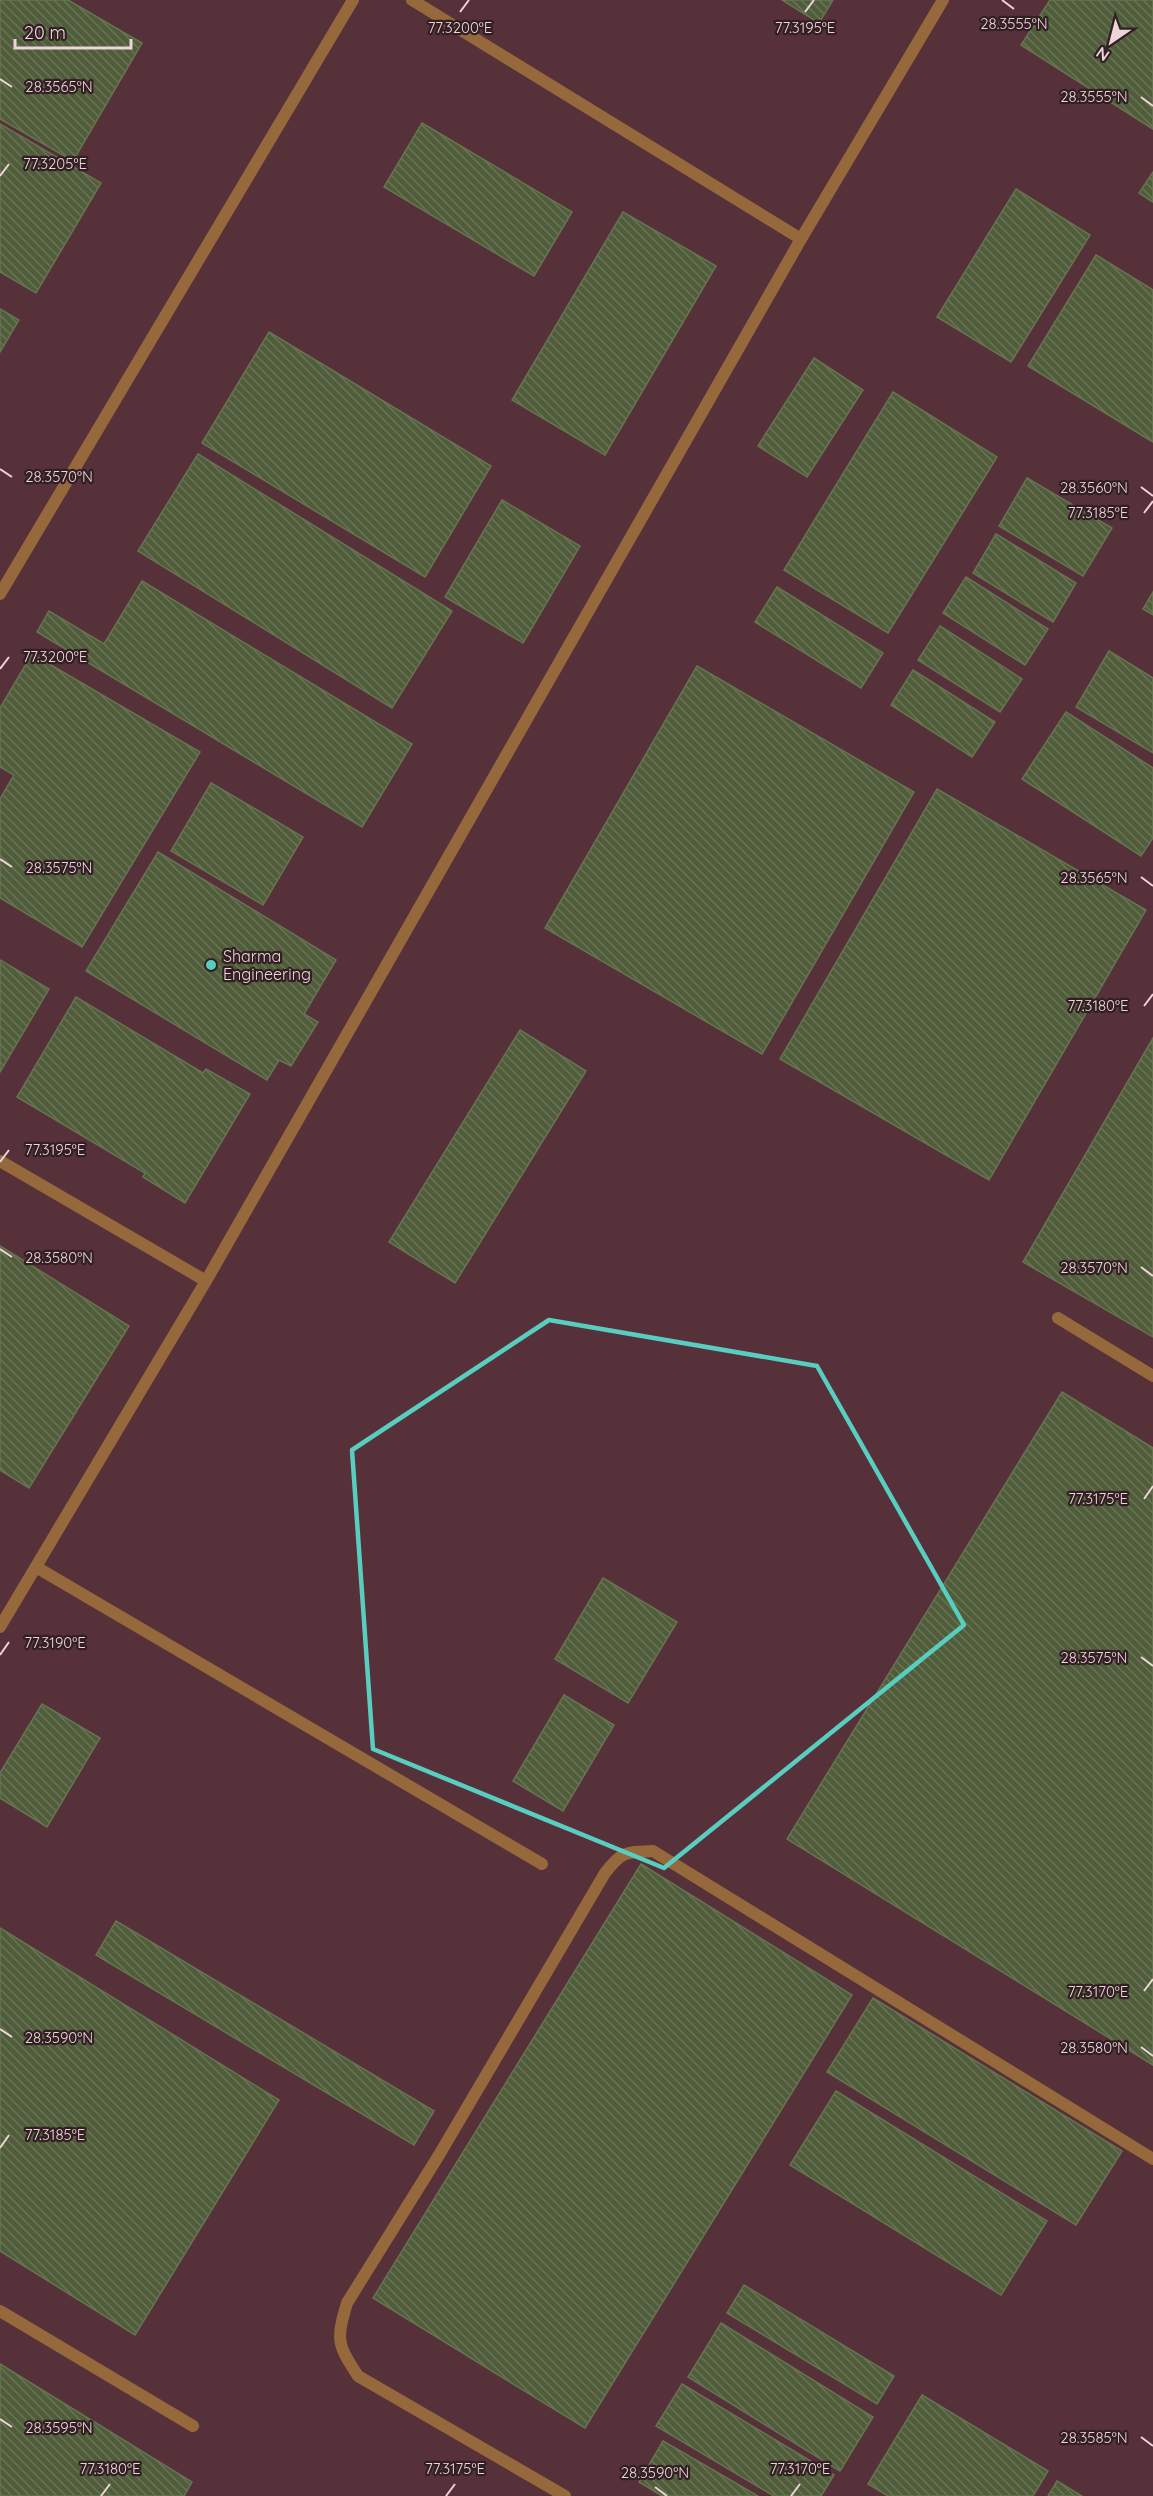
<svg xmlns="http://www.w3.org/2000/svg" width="1153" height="2496" font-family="Quicksand,sans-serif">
	<defs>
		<pattern id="building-back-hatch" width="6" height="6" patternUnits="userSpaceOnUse" patternTransform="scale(1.5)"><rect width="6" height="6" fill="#505d3a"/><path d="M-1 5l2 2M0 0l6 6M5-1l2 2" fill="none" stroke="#6a7356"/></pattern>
	</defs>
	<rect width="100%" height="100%" fill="#57313a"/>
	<g fill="url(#building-back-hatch)" stroke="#667450" stroke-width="1.5">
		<polygon points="0,0 68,0 142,43 73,161 0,119"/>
		<polygon points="782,0 833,0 819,23"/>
		<polygon points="1050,0 1153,0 1153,129 1021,45"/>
		<polygon points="422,123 572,212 534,276 384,187"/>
		<polygon points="0,124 101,183 36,293 0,272"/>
		<polygon points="1153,172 1153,202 1139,193"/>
		<polygon points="1016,189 1090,235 1011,362 937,317"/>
		<polygon points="623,212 716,266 605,455 512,400"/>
		<polygon points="1096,255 1153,290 1153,442 1028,366"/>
		<polygon points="0,309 19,320 0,352"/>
		<polygon points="269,332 491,466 425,577 202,443"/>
		<polygon points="814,358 863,390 807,477 758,446"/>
		<polygon points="893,392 997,457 888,633 784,570"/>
		<polygon points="198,454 452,611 392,708 138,551"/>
		<polygon points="1027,478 1112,528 1083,576 999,526"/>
		<polygon points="502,500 580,546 523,643 445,597"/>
		<polygon points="996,534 1076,583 1053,622 973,573"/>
		<polygon points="966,577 1048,629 1025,665 943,613"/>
		<polygon points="142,581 412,744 362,827 37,632 49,611 104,644"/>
		<polygon points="777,587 883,653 861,688 755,622"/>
		<polygon points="1153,592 1153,615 1143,609"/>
		<polygon points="940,626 1022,679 1000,712 918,660"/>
		<polygon points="1109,651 1153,678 1153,753 1076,707"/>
		<polygon points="32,654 200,752 82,947 0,898 0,799 14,775 0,767 0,708"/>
		<polygon points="697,666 914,792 762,1054 545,928"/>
		<polygon points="913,670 995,722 972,757 891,705"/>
		<polygon points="1066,712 1153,768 1153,838 1141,856 1022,779"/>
		<polygon points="211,783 303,837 263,905 171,851"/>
		<polygon points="937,789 1146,910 989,1180 780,1059"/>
		<polygon points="158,852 336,960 304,1014 318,1022 291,1066 279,1060 267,1080 86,971"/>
		<polygon points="0,960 49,989 0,1072"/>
		<polygon points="76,997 203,1073 206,1069 250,1094 185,1203 143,1177 145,1173 17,1097"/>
		<polygon points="520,1030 586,1071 455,1283 389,1242"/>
		<polygon points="1153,1038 1153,1337 1023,1262"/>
		<polygon points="0,1246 129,1326 29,1488 0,1470"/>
		<polygon points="1062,1392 1153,1448 1153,2065 787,1839"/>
		<polygon points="603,1578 677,1622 628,1703 555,1659"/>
		<polygon points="564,1695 614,1725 563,1811 513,1781"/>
		<polygon points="42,1704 100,1738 47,1827 0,1798 0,1773"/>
		<polygon points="641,1864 852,1995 585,2428 373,2298"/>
		<polygon points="116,1921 434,2111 414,2145 96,1955"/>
		<polygon points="0,1928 279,2100 135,2335 0,2251"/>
		<polygon points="873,1998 1122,2151 1076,2225 827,2072"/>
		<polygon points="836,2091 1047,2221 1001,2295 790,2165"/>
		<polygon points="744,2285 894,2376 877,2404 727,2313"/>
		<polygon points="721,2323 873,2417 840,2471 688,2377"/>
		<polygon points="0,2364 192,2482 184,2496 0,2496"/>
		<polygon points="682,2384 834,2475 821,2496 774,2496 656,2426"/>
		<polygon points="922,2395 1048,2471 1033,2496 888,2496 868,2484"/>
		<polygon points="663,2441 758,2496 662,2496 639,2482"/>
		<polygon points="1057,2481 1082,2496 1048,2496"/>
	</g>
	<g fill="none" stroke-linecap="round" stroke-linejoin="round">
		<g stroke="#96693c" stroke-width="12">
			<polyline points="412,0 801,239"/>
			<polyline points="0,594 353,0"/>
			<polyline points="0,1161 206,1281"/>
			<polyline points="1058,1318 1153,1376"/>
			<polyline points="36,1567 542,1864"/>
			<polyline points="0,1627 206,1281 801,239 943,0"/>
			<polyline points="0,2311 193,2426"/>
			<path d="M565,2496L358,2376C337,2344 336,2340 347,2303L439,2155L605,1873C622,1851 626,1852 653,1851L1153,2159"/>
		</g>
	</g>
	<path fill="none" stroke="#58cec0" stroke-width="4.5" stroke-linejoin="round" d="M549,1320L817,1366L964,1625L664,1868L373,1749L352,1450Z"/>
	<path fill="none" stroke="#edd4d9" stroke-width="2" d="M1002,0L1014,9M460,12L469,0M805,12L814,0M0,79L12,87M1141,97L1153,106M0,176L9,164M0,469L12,477M1141,487L1153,496M1144,513L1153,501M0,669L9,657M0,859L12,867M1141,877L1153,886M1144,1006L1153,994M0,1162L9,1150M0,1249L12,1257M1141,1267L1153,1276M1144,1499L1153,1486M0,1655L9,1642M1141,1657L1153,1666M1144,1991L1153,1979M0,2029L12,2037M1141,2047L1153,2056M0,2148L9,2135M0,2419L12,2427M1141,2437L1153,2446M655,2487L667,2496M101,2496L110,2484M446,2496L455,2484M791,2496L800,2484"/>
	<circle fill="#58cec0" stroke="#311f23" stroke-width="2" cx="211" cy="965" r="6"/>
	<g text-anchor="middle" stroke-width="4.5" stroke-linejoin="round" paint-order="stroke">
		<g font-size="16" fill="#edd4d9" stroke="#311f23" text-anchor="start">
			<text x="223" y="962">Sharma<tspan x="223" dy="18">Engineering</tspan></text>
		</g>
	</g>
	<g font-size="15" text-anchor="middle" fill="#edd4d9" stroke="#311f23" stroke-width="4.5" stroke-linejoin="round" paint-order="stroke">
		<text x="1014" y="29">28.3555°N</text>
		<text x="460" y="33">77.3200°E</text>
		<text x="805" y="33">77.3195°E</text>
		<text x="59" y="92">28.3565°N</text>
		<text x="1094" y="102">28.3555°N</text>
		<text x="55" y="169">77.3205°E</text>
		<text x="59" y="482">28.3570°N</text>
		<text x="1094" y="493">28.3560°N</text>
		<text x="1098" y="518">77.3185°E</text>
		<text x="55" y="662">77.3200°E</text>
		<text x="59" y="873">28.3575°N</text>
		<text x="1094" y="883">28.3565°N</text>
		<text x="1098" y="1011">77.3180°E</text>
		<text x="55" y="1155">77.3195°E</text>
		<text x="59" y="1263">28.3580°N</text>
		<text x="1094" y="1273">28.3570°N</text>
		<text x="1098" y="1504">77.3175°E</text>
		<text x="55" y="1648">77.3190°E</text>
		<text x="1094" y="1663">28.3575°N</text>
		<text x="1098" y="1997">77.3170°E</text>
		<text x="59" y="2043">28.3590°N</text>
		<text x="1094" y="2053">28.3580°N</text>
		<text x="55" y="2140">77.3185°E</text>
		<text x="59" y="2433">28.3595°N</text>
		<text x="1094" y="2443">28.3585°N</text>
		<text x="110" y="2474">77.3180°E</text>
		<text x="455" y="2474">77.3175°E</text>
		<text x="800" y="2474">77.3170°E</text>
		<text x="655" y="2478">28.3590°N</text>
	</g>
	<g transform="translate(1111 42) rotate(215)" stroke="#311f23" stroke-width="4.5" paint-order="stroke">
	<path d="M0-4.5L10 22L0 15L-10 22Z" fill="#edd4d9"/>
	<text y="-9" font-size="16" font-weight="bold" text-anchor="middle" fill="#edd4d9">N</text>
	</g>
	<path d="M15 39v9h116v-9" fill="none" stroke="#edd4d9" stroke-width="3"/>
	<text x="24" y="39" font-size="18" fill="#edd4d9" stroke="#311f23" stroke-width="4.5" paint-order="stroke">20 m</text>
</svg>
